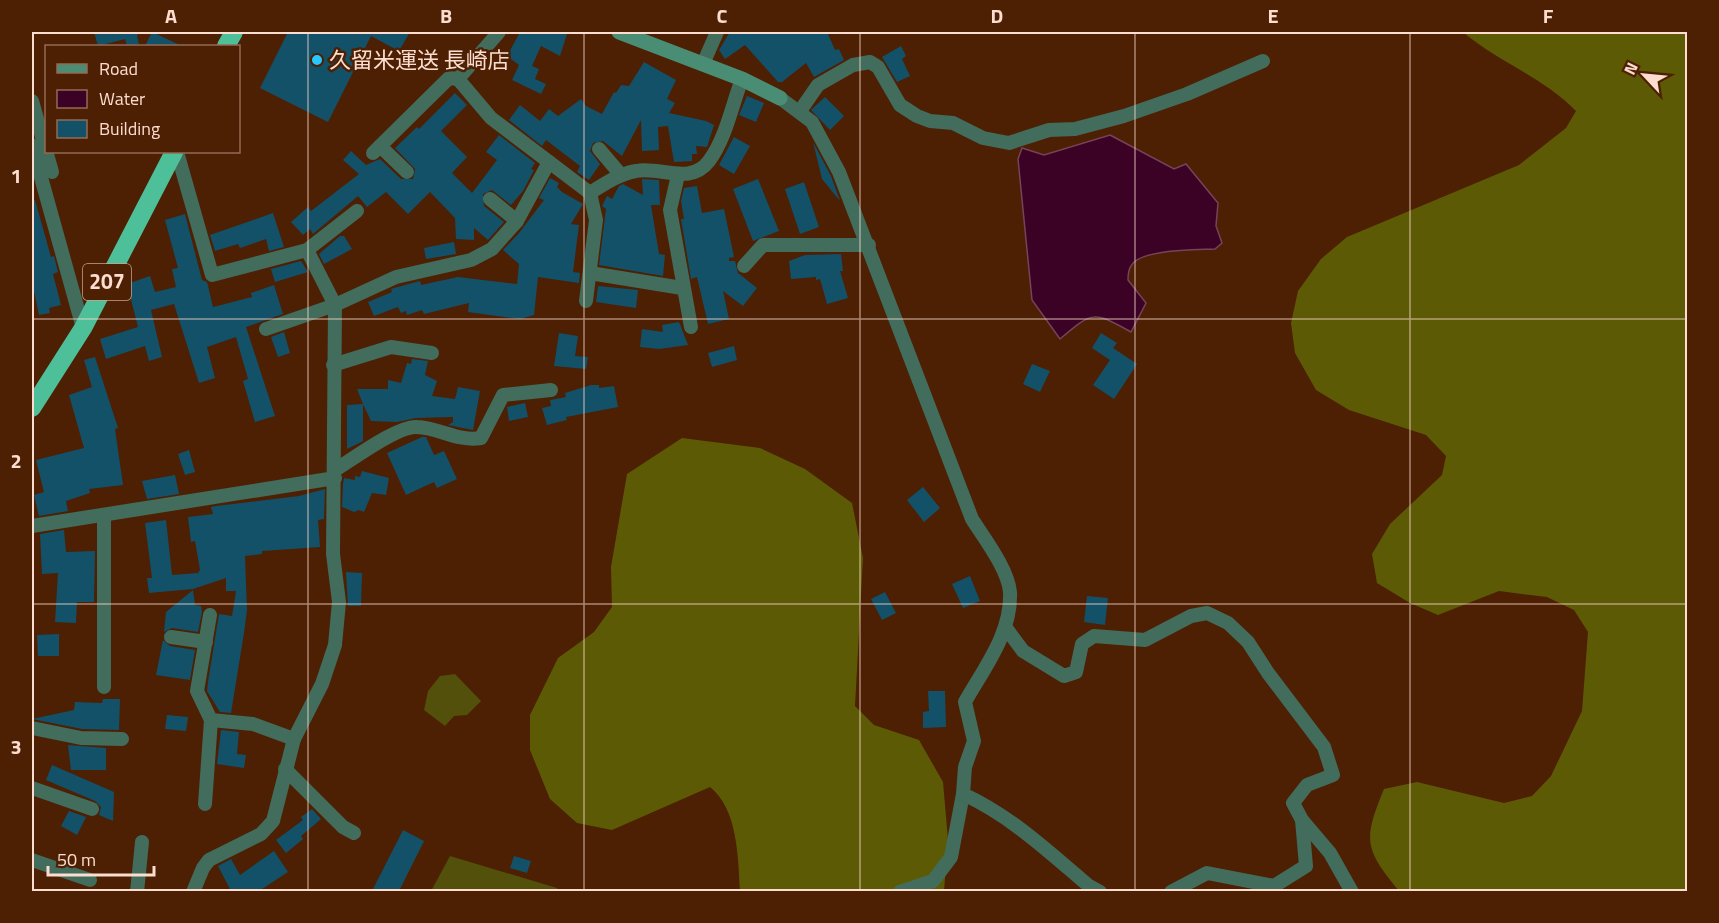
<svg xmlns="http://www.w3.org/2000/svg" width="1719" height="923" font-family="'Titillium Web','Noto Sans JP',sans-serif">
	<rect width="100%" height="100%" fill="#4d1f03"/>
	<g fill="#52500a">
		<polygon points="455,674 481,701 467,715 454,716 445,726 424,710 428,691 440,676"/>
		<polygon points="450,856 557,888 558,891 431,891"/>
	</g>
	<g fill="#5d5a06">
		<path d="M1463,32H1687V891H1399C1364,848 1363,840 1384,789L1417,782L1504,803L1532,796L1551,776L1582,711L1588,632L1574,610L1547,597L1499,591L1438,615L1410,603L1377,583L1372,554L1390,524L1442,475L1446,456L1426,435L1349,410L1316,390L1295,353L1291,323L1298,291L1321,259L1347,237L1519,165L1566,128L1576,111C1543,77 1498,62 1463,32Z"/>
		<path d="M682,438L760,448L805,469L852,503L863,558L855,706L874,725L919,740L943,782L948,840L944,891H740C738,858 738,809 710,787L612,830L577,823L550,799L530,750V715L558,658L594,632L612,607L611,567L627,474Z"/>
	</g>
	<path fill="#3b0226" stroke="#754459" stroke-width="1.5" d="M1110,135L1174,169L1186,164L1218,203L1216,226L1222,243L1215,249C1197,250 1139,249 1131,266C1129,269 1128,276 1128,280L1146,303L1131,332C1093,311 1093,311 1060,339L1032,300L1018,159L1022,148L1044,155Z"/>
	<g fill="#135168">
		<polygon points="94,32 139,32 137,36 139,44 127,46 125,39 98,46"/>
		<polygon points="152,32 182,46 145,46"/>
		<polygon points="288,32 410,32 399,51 371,36 328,122 260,88"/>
		<polygon points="520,32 561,32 567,34 560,56 541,46 532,66 539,69 535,79 546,84 541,94 512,80 519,65 507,56"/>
		<polygon points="730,32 827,32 835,50 839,49 844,60 814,77 806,63 782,82 778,82 745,45 725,59 719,50"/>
		<polygon points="901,46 906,56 902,59 910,76 897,82 882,57"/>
		<polygon points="644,62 676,80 667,99 675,103 669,113 706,121 714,125 707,147 696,146 697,154 692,154 692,161 674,162 668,126 658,127 659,150 642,151 641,120 622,156 603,141 593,143 590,151 600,164 589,180 577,172 580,166 546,140 542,146 509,120 520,105 540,121 549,109 558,116 581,99 586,106 602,114 614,92 616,93 621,85 629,86"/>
		<polygon points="455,93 467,105 441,131 467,157 452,173 472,193 497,160 486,152 499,135 535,163 531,169 534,170 523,191 511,205 492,190 483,194 484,206 504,222 488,240 474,228 474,240 456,239 455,218 430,192 408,214 386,192 367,207 358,196 313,234 310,229 303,235 291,222 308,207 311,211 359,174 343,160 351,151 366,165 380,159 401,179 413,179 415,169 395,148 417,127 419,129"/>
		<polygon points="747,96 764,103 756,122 739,115"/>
		<polygon points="825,97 844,116 830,130 811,110"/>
		<polygon points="734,137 750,146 734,174 719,165"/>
		<polygon points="813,142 831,176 840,201 822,179"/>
		<polygon points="550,178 559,183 557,187 562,192 583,204 571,224 579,225 573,272 580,273 579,283 538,277 534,315 520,319 468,312 469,303 424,314 422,310 407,315 406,311 401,313 398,307 374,316 368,302 392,292 391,289 394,288 420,281 421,285 458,277 517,284 519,264 503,250 519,233 544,200 539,198"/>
		<polygon points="642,179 659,180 660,205 651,205 659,254 665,255 663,276 599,265 606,209 602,206 607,196 612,199 619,186 623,184 643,195"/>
		<polygon points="758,179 779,231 753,241 733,189"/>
		<polygon points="804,182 819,227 800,234 785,189"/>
		<polygon points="697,186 702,213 724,209 734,257 729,258 729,261 735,261 738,273 757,288 743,306 723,291 729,319 708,324 697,277 691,279 681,219 684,219 681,201 684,188"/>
		<polygon points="32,200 35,200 51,257 54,256 58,272 53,274 61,305 49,308 50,313 39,315 32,282"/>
		<polygon points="273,213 284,247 269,251 266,239 240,248 238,244 215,251 210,235"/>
		<polygon points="185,214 202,280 207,282 213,307 252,297 251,293 274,285 283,314 246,327 275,416 255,422 243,381 248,379 236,337 207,347 215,378 199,383 174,304 151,310 162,357 149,361 145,346 106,359 100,339 138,327 127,284 150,276 155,292 176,287 172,269 178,268 165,220"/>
		<polygon points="340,236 344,236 352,249 324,264 319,254"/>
		<polygon points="454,242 456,254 426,259 424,248"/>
		<polygon points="841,254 843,271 840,271 848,298 827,304 820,279 816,280 816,277 791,279 789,261 805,255"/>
		<polygon points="301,261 308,272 275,282 271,269"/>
		<polygon points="598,286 638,290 636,308 596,302"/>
		<polygon points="679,322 688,345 659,349 640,347 642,329 663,332 662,325"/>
		<polygon points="284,332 290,353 278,357 271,337"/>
		<polygon points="559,333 578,336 575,356 588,357 586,369 554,366"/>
		<polygon points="1101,333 1117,343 1113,348 1137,364 1114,399 1093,385 1110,360 1092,348"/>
		<polygon points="734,346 737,360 712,367 708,353"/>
		<polygon points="95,357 118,428 115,429 123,485 89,489 90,493 66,501 68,511 39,516 34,495 44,492 36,460 84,448 69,395 92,387 84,360"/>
		<polygon points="412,359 428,361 425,375 437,381 432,396 455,399 458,387 480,391 473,430 448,425 453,422 453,417 416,418 397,422 371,421 363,404 363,441 347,449 347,405 363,404 357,389 388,389 388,380 401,383 407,363 411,364"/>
		<polygon points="1032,364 1050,371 1040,392 1023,384"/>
		<polygon points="591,385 599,385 599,388 614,386 618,407 566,417 567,420 547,425 542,408 551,406 550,400 566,397 565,393"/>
		<polygon points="525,403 528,417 509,421 507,407"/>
		<polygon points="422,437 426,437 434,455 444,451 457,479 437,488 434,482 406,495 387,453"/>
		<polygon points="189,450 195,472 185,475 178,454"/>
		<polygon points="362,471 389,478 386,495 372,493 364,512 359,510 354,512 342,507 343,484 344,478 355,480 355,476 360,477"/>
		<polygon points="175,475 179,494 147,499 142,481"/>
		<polygon points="923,487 940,508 924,522 907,500"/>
		<polygon points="325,489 324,519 318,520 320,547 262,551 262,554 245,556 247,610 244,633 231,713 220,712 207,691 208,682 219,614 232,616 236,591 226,591 226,578 193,589 149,593 147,578 152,578 145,523 166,520 172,575 198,573 200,570 195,541 191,542 188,517 213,514 211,507 216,506 299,496"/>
		<polygon points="64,530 66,552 95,551 94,602 77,602 76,623 55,622 58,573 42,574 40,534"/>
		<polygon points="346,572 362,573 361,606 348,606"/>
		<polygon points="970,576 980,601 963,608 952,584"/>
		<polygon points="193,590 195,605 201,606 202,612 198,632 172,628 164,632 166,612"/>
		<polygon points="885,592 896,613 882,620 871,599"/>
		<polygon points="1087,596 1108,598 1105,625 1084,622"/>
		<polygon points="59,634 59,656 38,656 37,635"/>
		<polygon points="163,640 170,646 195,650 190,680 156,675"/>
		<polygon points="928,691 945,691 946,727 923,728 923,712 929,711"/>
		<polygon points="103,699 120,699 119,730 82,729 32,719 74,710 75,702 102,703"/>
		<polygon points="167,715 188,717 186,731 165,729"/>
		<polygon points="221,730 239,732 237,754 246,755 244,768 217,764"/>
		<polygon points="68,745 106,748 106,770 71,770"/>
		<polygon points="52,765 114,792 113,821 99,815 101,807 95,801 46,780"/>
		<polygon points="312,809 321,819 301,836 303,839 286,853 276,840 303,820 301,817"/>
		<polygon points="69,811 86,817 77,835 61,826"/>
		<polygon points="403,830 424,841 399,891 372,891"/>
		<polygon points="274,851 288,872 259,891 231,891 218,866 231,859 240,875"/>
		<polygon points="514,856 531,861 527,873 510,868"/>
	</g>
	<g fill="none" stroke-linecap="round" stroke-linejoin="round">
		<g stroke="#426c5b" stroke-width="14">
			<path d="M499,32L458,79L491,118L590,193C604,184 619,174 636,171C661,166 690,186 709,161C726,138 732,105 742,79"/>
			<polyline points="703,64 717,32"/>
			<path d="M780,98L812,122L839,172L972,519C984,538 1008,569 1010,592C1012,633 984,668 965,702L974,741L965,767L963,794L951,857L933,881L900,892"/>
			<polyline points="32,101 52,172"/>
			<polyline points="800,111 818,85 853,65 870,62 878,67 900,105 917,116 930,121 953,123 983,138 1009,143 1049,130 1075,129 1124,116 1187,94 1263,61"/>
			<polyline points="32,145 83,328"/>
			<polyline points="380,146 407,172"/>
			<polyline points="599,149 621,175"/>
			<polyline points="177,152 212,275 307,250 357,211"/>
			<polyline points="373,153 449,78 458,79"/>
			<polyline points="678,175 670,210 691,327"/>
			<polyline points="490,199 517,221"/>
			<polyline points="744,266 763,245 869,245"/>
			<polyline points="590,273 682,288"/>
			<polyline points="586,301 596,220 590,193"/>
			<polyline points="266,329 335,305 307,250"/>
			<polyline points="333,365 391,347 432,353"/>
			<path d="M335,470C353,459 399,425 417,427C440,428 458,442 481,438L503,395L551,390"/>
			<polyline points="32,526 335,478"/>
			<polyline points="210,615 197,691 211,720 253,724 294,739"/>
			<polyline points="1006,628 1023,651 1064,676 1076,672 1082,644 1094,636 1145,640 1191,616 1207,613 1228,623 1248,642 1268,673 1324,747 1333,775 1307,785 1293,803 1302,820 1330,853 1352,892"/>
			<polyline points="171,637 206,642"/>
			<polyline points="104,687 104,516"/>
			<polyline points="32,728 81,738 122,739"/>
			<polyline points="285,769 343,827 354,833"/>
			<polyline points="32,788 92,809"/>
			<path d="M963,794C1011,816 1049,852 1089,886L1100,892"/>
			<polyline points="205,804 211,720"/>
			<polyline points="32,860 90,880"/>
			<polyline points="137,892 142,842"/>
			<polyline points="193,892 203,868 209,860 261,834 273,821 294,739 322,684 335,645 339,602 333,554 335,305 396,277 471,260 492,249 517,221 549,162"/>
			<polyline points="1171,892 1207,873 1274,886 1306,866 1302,820"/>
		</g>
		<polyline stroke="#498e74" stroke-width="15" points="619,32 742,79 780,98"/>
		<g stroke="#4ec099" stroke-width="18">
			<polyline points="226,46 234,32"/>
			<polyline points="32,408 83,328 174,152"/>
		</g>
	</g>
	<path fill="none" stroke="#fcddcf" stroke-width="1.5" stroke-opacity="0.55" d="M308,32V892M584,32V892M860,32V892M1135,32V892M1410,32V892M32,319H1688M32,604H1688"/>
	<circle fill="#27c8ff" stroke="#4d1f03" stroke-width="2" cx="317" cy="60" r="6"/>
	<g text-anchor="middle" stroke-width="5" stroke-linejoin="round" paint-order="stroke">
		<rect fill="#4d1f03" stroke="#c8a492" stroke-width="1.5" x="83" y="264" width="48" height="36" rx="4.5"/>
		<g font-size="21" font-weight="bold" fill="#fcddcf">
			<text x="107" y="289">207</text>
		</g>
		<g font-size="22" fill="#fcddcf" stroke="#4d1f03" text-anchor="start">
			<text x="329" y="68">久留米運送 長崎店</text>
		</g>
	</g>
	<rect width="1719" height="923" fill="none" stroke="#4d1f03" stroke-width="66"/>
	<rect x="45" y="45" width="195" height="108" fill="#4d1f03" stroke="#936b55" stroke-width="1.5"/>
	<rect x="57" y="64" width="30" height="9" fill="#498e74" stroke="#936b55" stroke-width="1.5"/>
	<text x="99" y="75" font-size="18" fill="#fcddcf">Road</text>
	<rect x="57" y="90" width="30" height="18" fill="#3b0226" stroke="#936b55" stroke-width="1.5"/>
	<text x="99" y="105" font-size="18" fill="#fcddcf">Water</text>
	<rect x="57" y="120" width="30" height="18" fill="#135168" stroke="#936b55" stroke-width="1.5"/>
	<text x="99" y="135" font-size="18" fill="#fcddcf">Building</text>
	<g transform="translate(1644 75) rotate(296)" stroke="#4d1f03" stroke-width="4.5" paint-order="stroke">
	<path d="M0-4.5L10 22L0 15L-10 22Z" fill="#fcddcf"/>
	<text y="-9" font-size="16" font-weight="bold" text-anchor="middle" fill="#fcddcf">N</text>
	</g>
	<path d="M48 866v9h106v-9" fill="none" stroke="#fcddcf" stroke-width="3"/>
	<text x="57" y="866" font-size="18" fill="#fcddcf" stroke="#4d1f03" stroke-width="4.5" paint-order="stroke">50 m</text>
	<rect x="33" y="33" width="1653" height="857" fill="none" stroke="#fcddcf" stroke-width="2"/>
	<g font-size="20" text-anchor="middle" font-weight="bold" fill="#fcddcf">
		<text x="171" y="23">A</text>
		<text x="446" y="23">B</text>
		<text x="722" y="23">C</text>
		<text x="997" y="23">D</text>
		<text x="1273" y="23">E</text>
		<text x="1548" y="23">F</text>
		<text x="16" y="183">1</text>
		<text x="16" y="468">2</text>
		<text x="16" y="754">3</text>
	</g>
</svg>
